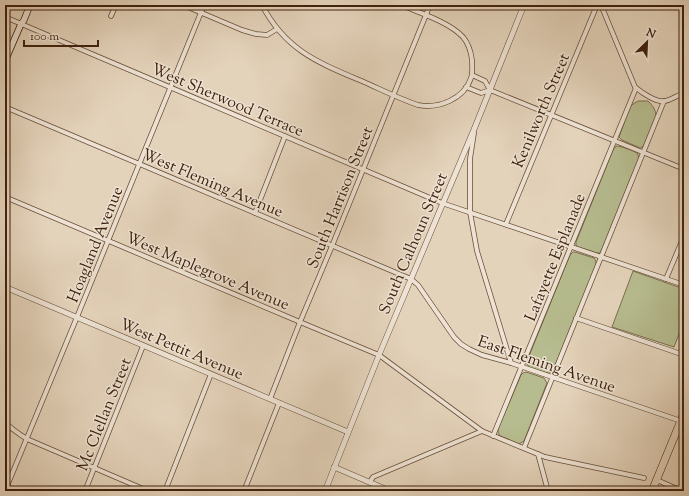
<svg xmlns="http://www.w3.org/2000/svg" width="689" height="496" font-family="'Sorts Mill Goudy',serif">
	<rect width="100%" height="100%" fill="#e4d3bb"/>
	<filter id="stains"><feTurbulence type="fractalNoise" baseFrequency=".005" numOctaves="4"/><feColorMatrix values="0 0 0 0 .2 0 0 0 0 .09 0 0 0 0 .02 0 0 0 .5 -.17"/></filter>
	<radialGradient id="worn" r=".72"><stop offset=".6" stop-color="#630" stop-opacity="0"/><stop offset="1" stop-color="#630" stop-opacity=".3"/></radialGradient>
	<g fill="#b6bc8f" stroke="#7b6f4e">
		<path d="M638,101H648C653,106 656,110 656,117L644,145L642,147L640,148L622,140L619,137L630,107L633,104Z"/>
		<path d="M616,146C621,146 635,151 638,154C638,155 638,157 639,158L602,249L600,253H597L578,247L576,245V242L613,150Z"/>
		<polygon points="573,252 575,252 594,258 596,261 596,265 553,371 550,373 547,373 529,367 527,364 527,361 570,255"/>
		<polygon points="633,271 684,289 684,321 674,347 612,327"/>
		<polygon points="526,372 544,378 547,383 524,441 519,444 500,436 498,432 498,429 521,375 523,373"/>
	</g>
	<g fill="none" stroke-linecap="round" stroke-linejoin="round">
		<defs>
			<g id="minor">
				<polyline points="183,5 242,30 256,34 267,35 277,29"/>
				<path d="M262,5C286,51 319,63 364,82C382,90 400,99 418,105C439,109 464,99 471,78C473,72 472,66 472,60C471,52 468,43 463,37C449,22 420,13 401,5"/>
				<path d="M601,5L635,87C642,93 657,103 665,101C671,100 678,95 684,93"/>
				<polyline points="111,16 116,5"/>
				<polyline points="5,17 442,203 684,285"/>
				<polyline points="472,75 485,81 490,90"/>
				<polyline points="466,87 481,93 490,90"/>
				<polyline points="490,90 684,169"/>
				<polyline points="5,107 411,279 418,285 454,337 461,344 469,349 482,355 511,363 681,421"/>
				<polyline points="474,133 470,159 470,212 477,251 511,363"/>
				<polyline points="5,197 300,322 379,355 482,431 545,457 644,478"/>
				<polyline points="255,213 285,136"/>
				<polyline points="506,224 597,5"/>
				<polyline points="666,279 684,236"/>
				<polyline points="576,318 684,355"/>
				<polyline points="270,399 300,322 332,246 430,5"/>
				<path d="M5,422C11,429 19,434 27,439L148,491"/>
				<polyline points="493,436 636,88"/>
				<polyline points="524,448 664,101"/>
				<polyline points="538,454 548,491"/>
				<polyline points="657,480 682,491"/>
				<polyline points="370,482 373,477 482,431"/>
				<polyline points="5,491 77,317 204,5"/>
				<polyline points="85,491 143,346"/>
				<polyline points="165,491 211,374"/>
				<polyline points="244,491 279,403"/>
			</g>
			<g id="tertiary">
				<polyline points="5,287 348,432"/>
				<polyline points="334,467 390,491"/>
				<polyline points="325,491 379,355 475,127 524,5"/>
			</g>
			<polyline id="secondary" points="5,61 21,24 24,20 30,5"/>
			<polyline id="trunk" points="652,491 684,413"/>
		</defs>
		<use href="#minor" stroke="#694e38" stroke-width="5.5"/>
		<use href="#tertiary" stroke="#694e38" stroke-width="6"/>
		<use href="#secondary" stroke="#40220c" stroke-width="7"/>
		<use href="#trunk" stroke="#40220c" stroke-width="8"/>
		<use href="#minor" stroke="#ede2d3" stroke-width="4"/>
		<use href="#tertiary" stroke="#ede2d3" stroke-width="5"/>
		<use href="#secondary" stroke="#ede2d3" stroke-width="5.5"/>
		<use href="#trunk" stroke="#e4d3bb" stroke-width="7"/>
	</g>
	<g text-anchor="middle" stroke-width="3" stroke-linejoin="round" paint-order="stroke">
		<g font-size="16" fill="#40220c" stroke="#ede2d3">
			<text transform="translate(228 99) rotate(23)" y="6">West Sherwood Terrace</text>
			<text transform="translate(540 110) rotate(-67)" y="6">Kenilworth Street</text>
			<text transform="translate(213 182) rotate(23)" y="6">West Fleming Avenue</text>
			<text transform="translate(339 197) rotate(-68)" y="6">South Harrison Street</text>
			<text transform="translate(412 243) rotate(-67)" y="6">South Calhoun Street</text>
			<text transform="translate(94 244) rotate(-68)" y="6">Hoagland Avenue</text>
			<text transform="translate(554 257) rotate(-68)" y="6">Lafayette Esplanade</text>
			<text transform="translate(208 270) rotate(23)" y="6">West Maplegrove Avenue</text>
			<text transform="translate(182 348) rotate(23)" y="6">West Pettit Avenue</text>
			<text transform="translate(547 363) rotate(19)" y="6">East Fleming Avenue</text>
			<text transform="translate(103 414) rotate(-68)" y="6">Mc Clellan Street</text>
		</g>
	</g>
	<rect width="689" height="496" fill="none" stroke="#e4d3bb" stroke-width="20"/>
	<rect x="6" y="6" width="677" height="484" fill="none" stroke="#40220c" stroke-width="2"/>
	<rect x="10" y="10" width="669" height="476" fill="none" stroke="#40220c"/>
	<g transform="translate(647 42) rotate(24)" stroke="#ede2d3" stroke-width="3" paint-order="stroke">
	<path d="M0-3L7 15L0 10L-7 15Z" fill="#40220c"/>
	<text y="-6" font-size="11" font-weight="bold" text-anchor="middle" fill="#40220c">N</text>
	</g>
	<path d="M24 40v6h74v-6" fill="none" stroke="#40220c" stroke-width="2"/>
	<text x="30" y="40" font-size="12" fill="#40220c" stroke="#ede2d3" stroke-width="3" paint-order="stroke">100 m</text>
	<rect width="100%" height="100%" filter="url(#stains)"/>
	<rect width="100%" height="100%" fill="url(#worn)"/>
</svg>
